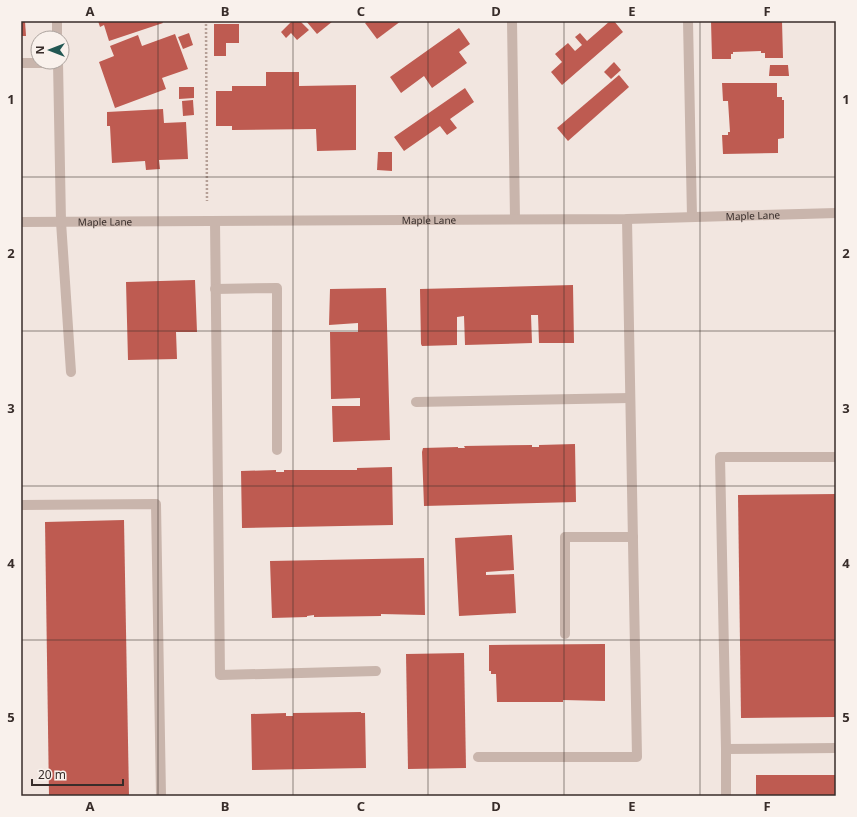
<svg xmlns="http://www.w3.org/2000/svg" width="857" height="817" font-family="'Noto Sans',sans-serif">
	<rect width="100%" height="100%" fill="#f2e6e0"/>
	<g fill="#be5b51">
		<polygon points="21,21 25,21 26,36 21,36"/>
		<polygon points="98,21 162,21 163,23 109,41 104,25 100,27"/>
		<polygon points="292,21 300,21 309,30 297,40 291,33 286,38 281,32"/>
		<polygon points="306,21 333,21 317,34"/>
		<polygon points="368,21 401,21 377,39 365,23"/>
		<polygon points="610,21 614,21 623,32 562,85 551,72 562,62 555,54 568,43 575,51 582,45 575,37 580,33 587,41"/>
		<polygon points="711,21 782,21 783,58 765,58 765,53 761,53 761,51 733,52 733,54 731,54 731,59 712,59"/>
		<polygon points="214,24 239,24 239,43 226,43 226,56 214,56"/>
		<polygon points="459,28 470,44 459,52 467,63 432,88 424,76 401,93 390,77"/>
		<polygon points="189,33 193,45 183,49 178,37"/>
		<polygon points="175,34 188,69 162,78 166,89 115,108 99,62 114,56 110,46 138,35 142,46"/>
		<polygon points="614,62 621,70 611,79 604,72"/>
		<polygon points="770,65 788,65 789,76 769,76"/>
		<polygon points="266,72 299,72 299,86 356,85 356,150 317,151 316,129 232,130 232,126 216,126 216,91 232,91 232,86 266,86"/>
		<polygon points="619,75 629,87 568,141 557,128"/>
		<polygon points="722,83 777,83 777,97 782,97 782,100 784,100 784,138 778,139 778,153 723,154 722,135 728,135 728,132 730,132 728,101 723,101"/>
		<polygon points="179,87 194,87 194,98 179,99"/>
		<polygon points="465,88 474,102 450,119 457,128 447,135 440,126 404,151 394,137"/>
		<polygon points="193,100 194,115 183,116 182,101"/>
		<polygon points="163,109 164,123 186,122 188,159 159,160 160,169 146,170 145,161 112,163 110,126 107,126 107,112"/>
		<polygon points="378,152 392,152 392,171 377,170"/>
		<polygon points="195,280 197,332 176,332 177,359 128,360 126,282"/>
		<polygon points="573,285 574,343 539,343 538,315 531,315 532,343 465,345 464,316 457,317 457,345 422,346 421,344 420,289"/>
		<polygon points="386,288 390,440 333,442 332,406 360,406 360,398 331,399 330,332 358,332 358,323 329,325 330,289"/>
		<polygon points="575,444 576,502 424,506 422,452 423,448 458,447 458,448 465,448 464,446 532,445 532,447 539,447 539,445"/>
		<polygon points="392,467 393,525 242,528 241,471 276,470 276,472 284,472 284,470 357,470 357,468"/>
		<polygon points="836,494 836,717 741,718 738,495"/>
		<polygon points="124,520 129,796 49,796 45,522"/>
		<polygon points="512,535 514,570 486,572 486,575 514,574 516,613 459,616 455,538"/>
		<polygon points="424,558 425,615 381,614 381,616 314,617 314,615 307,616 307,617 272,618 270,561"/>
		<polygon points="605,644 605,701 563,700 563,702 497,702 496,674 491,674 491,671 489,671 489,645"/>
		<polygon points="464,653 466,768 408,769 406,654"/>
		<polygon points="361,712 361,713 365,713 366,768 252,770 251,714 286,713 286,716 293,716 293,713"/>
		<rect x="756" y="775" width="80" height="21"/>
	</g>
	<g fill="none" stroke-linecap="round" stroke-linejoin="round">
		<polyline stroke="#b59f96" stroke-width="2.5" stroke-dasharray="2 2" stroke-linecap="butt" points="206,24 207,201"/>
		<g stroke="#c9b5ac" stroke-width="10">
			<polyline points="57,21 57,38"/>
			<polyline points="512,21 515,219"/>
			<polyline points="688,21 692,217"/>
			<polyline points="58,62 61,222 71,372"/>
			<polyline points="21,63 58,63"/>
			<polyline points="215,221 220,675 376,671"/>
			<path id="s1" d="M21,222L627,219L836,213"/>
			<polyline points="215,289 277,288 277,450"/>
			<polyline points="416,402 630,398"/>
			<polyline points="21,505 156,504 161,796"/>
			<polyline points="565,634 565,537 633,537"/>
			<polyline points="726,749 836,748"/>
			<polyline points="478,757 637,757 627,219"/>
			<polyline points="726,796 726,749 720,457 836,457"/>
		</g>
	</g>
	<path fill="none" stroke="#382d2a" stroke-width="1" stroke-opacity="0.55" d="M158,21V796M293,21V796M428,21V796M564,21V796M700,21V796M21,177H836M21,331H836M21,486H836M21,640H836"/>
	<g text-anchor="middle" stroke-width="4" stroke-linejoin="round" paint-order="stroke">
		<g font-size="10" fill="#382d2a" stroke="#f9f1ec">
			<text dy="4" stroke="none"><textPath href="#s1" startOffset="732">Maple Lane</textPath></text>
			<text dy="4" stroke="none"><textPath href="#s1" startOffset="408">Maple Lane</textPath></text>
			<text dy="4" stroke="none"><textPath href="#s1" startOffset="84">Maple Lane</textPath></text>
		</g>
	</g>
	<rect width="857" height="817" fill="none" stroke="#f9f1ec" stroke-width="44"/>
	<g transform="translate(50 50) rotate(270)"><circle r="19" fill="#f9f1ec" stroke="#aca39e"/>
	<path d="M0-3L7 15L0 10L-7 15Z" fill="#225753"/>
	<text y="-6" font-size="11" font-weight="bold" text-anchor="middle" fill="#382d2a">N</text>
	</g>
	<path d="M32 779v6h91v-6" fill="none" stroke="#382d2a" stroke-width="2"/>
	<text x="38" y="779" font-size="12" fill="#382d2a" stroke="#f9f1ec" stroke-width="3" paint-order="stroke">20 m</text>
	<rect x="22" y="22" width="813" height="773" fill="none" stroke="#382d2a" stroke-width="1.5"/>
	<g font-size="13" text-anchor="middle" font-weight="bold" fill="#382d2a">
		<text x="90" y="16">A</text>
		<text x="225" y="16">B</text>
		<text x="361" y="16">C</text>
		<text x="496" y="16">D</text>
		<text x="632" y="16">E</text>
		<text x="767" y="16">F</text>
		<text x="11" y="104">1</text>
		<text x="846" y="104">1</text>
		<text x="11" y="258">2</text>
		<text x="846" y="258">2</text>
		<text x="11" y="413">3</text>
		<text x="846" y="413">3</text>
		<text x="11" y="568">4</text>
		<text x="846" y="568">4</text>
		<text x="11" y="722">5</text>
		<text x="846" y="722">5</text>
		<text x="90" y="811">A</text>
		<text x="225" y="811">B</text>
		<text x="361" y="811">C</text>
		<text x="496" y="811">D</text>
		<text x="632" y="811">E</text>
		<text x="767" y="811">F</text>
	</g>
</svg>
